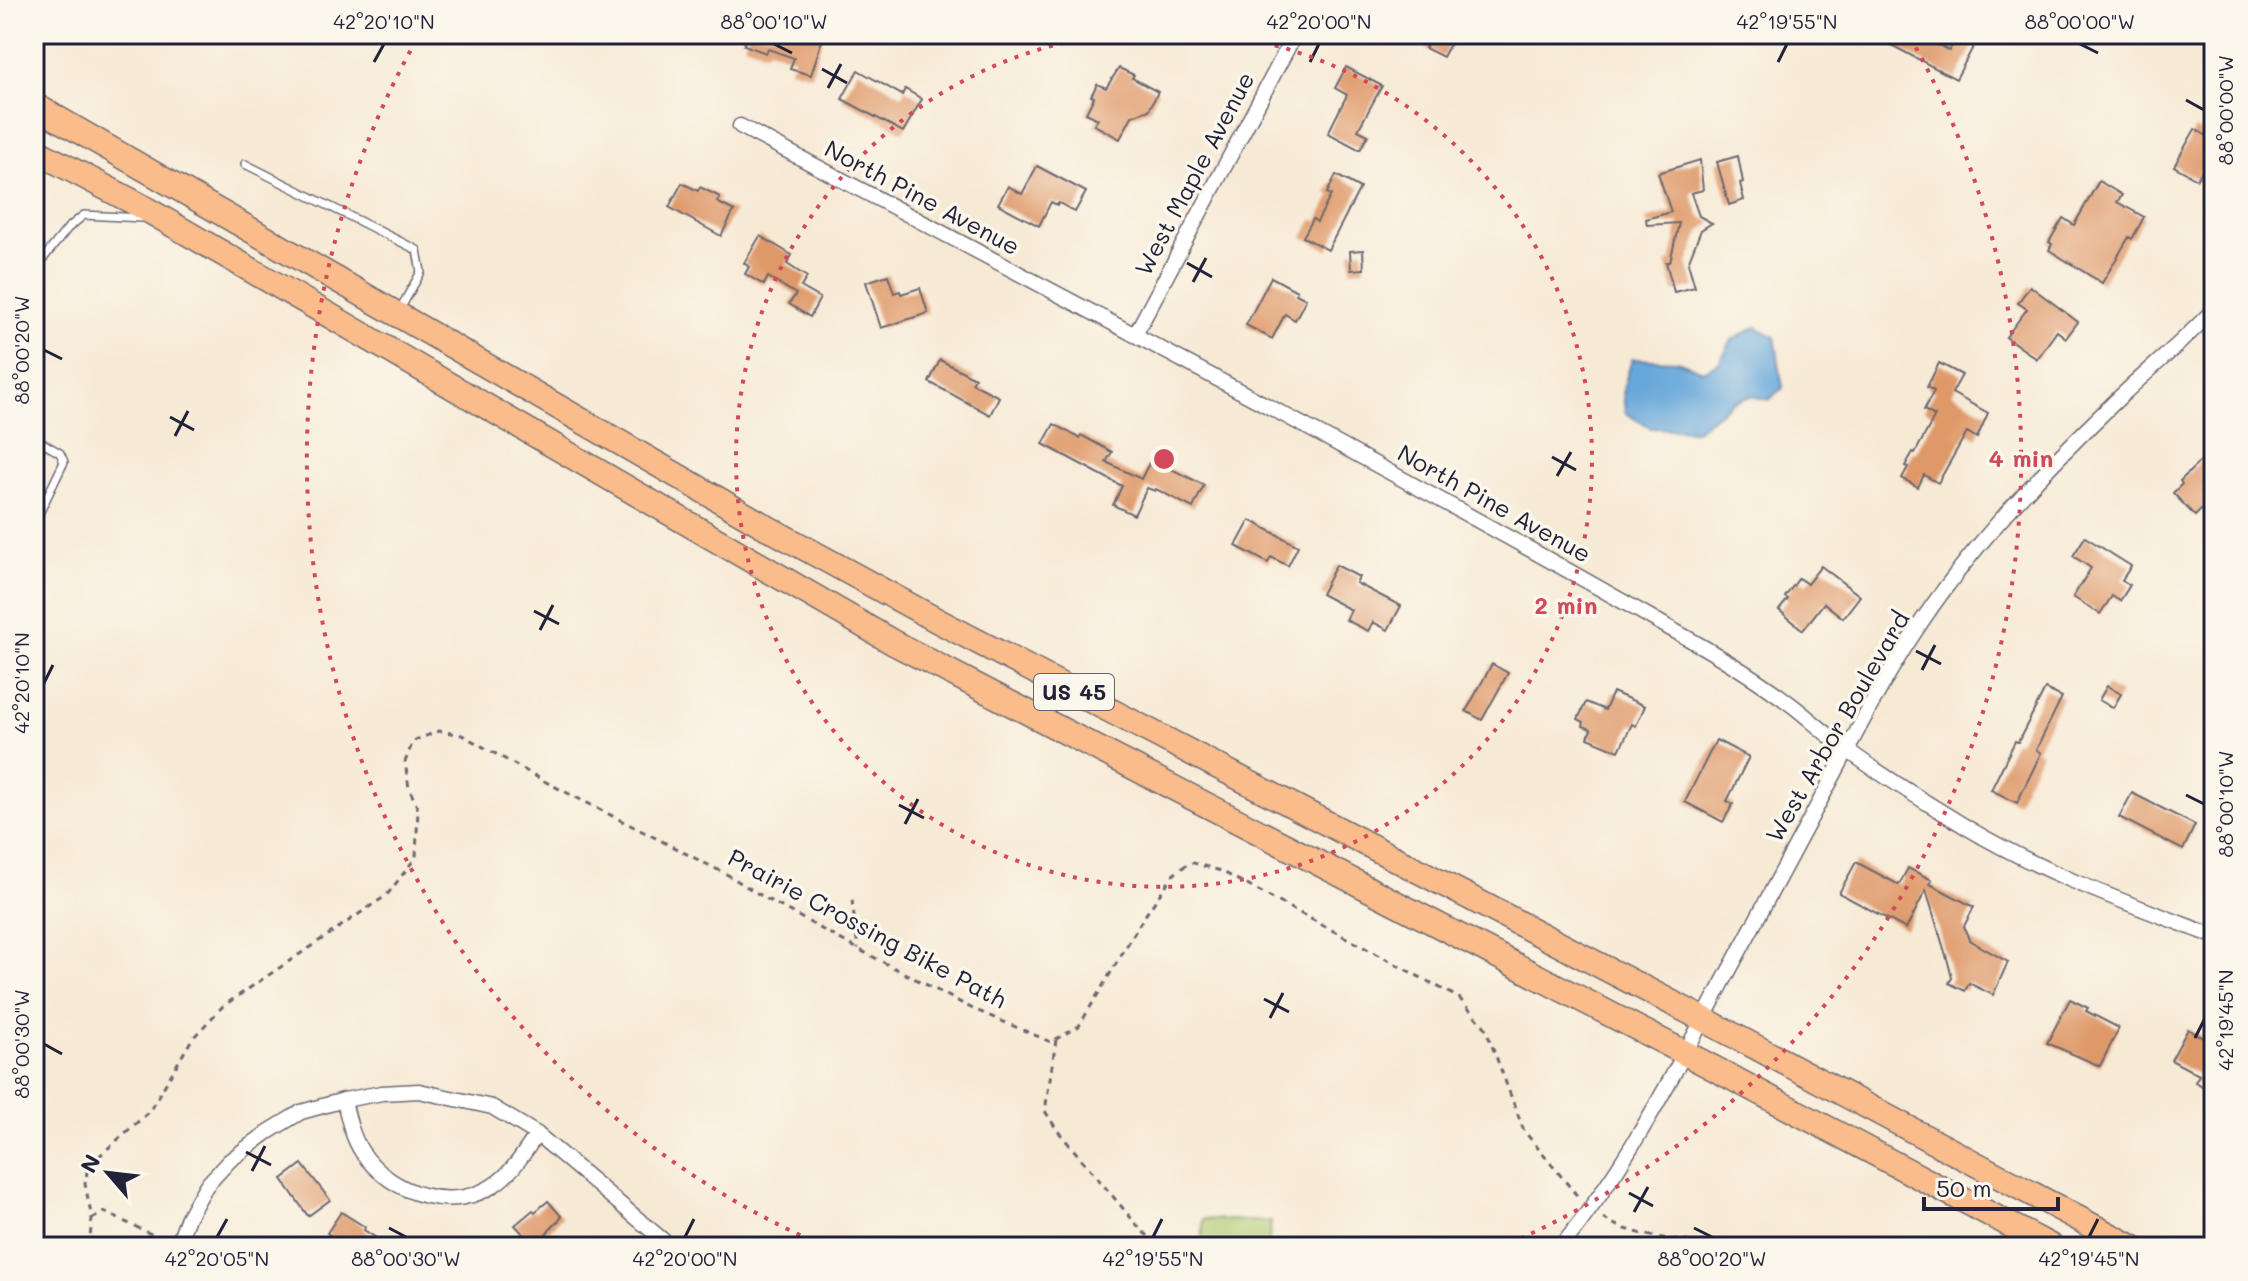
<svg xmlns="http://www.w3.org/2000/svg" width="2248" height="1281" font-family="Mali,sans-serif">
	<rect width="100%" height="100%" fill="#fbf7ec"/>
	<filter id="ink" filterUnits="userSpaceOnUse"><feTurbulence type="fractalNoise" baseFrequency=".0125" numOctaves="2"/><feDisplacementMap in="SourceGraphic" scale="16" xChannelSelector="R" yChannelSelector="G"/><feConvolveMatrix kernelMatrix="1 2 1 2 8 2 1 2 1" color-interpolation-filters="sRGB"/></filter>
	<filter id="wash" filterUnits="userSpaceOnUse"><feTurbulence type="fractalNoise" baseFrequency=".006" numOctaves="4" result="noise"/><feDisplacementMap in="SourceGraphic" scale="32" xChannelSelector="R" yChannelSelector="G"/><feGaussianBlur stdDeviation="1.8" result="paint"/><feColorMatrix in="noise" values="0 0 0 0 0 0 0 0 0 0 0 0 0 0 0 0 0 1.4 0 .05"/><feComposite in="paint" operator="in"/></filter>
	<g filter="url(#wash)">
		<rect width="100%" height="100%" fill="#f7ead5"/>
		<polygon fill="#aec86e" stroke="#687554" stroke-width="2" points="1203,1219 1271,1222 1268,1247 1202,1247"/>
		<polygon fill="#67a7da" stroke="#44648a" stroke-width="2" points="1756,327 1775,337 1783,388 1769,400 1751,396 1733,402 1696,430 1651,428 1625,413 1623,389 1632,359 1677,361 1703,371 1719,363 1732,340"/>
		<g id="blocks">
			<g fill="#df9969">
				<polygon points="748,34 824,34 811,75 790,69 794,58 768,49 766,53 744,45"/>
				<polygon points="1432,34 1455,34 1443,57 1425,48"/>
				<polygon points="1870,34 1918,34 1949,51 1958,34 1980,34 1956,79"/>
				<polygon points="1346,67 1382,86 1358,130 1368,135 1360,150 1328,133 1347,95 1335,88"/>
				<polygon points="1119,68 1134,75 1132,78 1158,92 1149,110 1132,116 1120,139 1094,125 1098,119 1086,113 1094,97 1091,96 1097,84 1106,88"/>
				<polygon points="858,70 902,95 905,89 922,99 903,132 842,99"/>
				<polygon points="2195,129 2214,140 2214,163 2208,160 2197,179 2174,166"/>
				<polygon points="1738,156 1743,182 1740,183 1744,200 1729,205 1717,162"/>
				<polygon points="1700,160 1703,190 1691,193 1699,216 1712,223 1701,230 1688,263 1695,287 1674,292 1666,262 1670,262 1679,223 1647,225 1646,219 1671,212 1658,173"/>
				<polygon points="1037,166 1086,192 1075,212 1059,203 1057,205 1051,202 1039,226 998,204 1008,186 1022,194"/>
				<polygon points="1336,175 1360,188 1328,250 1303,237 1313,219 1317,222 1331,195 1327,193"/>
				<polygon points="2099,181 2122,195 2117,202 2144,217 2132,239 2129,237 2102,283 2049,250 2052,244 2049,242 2063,218 2074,225"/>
				<polygon points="682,183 698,191 700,187 720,197 717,202 734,211 721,236 669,207"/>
				<polygon points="760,236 792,255 787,264 807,277 801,287 820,298 810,317 789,304 796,294 768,277 764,285 745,274 749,267 744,263"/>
				<polygon points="1363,250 1364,269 1351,270 1350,251"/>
				<polygon points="888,275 894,293 900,291 901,294 920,288 928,313 881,328 866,282"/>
				<polygon points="1271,277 1297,291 1296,294 1306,299 1295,320 1285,314 1272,339 1246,325"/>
				<polygon points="2030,286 2078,322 2066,338 2057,331 2037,359 2006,337 2027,309 2018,303"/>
				<polygon points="940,360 975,378 972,383 999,397 990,415 929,382"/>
				<polygon points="1939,363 1962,375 1952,393 1988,413 1977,438 1967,432 1938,483 1924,475 1918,487 1902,478 1908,467 1905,466 1913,452 1915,453 1935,416 1924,410 1934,391 1927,387"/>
				<polygon points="1054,424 1079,438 1081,435 1112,452 1106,462 1141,479 1151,459 1204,485 1193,508 1156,489 1155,491 1147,488 1134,515 1113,505 1122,486 1043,444"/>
				<polygon points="2214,448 2214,488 2208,494 2212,499 2195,516 2173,493 2182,484 2180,481"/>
				<polygon points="1250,520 1298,546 1288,566 1271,557 1268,563 1236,546"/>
				<polygon points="2085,537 2131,566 2122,580 2130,585 2120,601 2112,596 2100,614 2073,597 2091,568 2073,556"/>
				<polygon points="1336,565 1359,577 1356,583 1401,606 1388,630 1373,622 1368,631 1346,620 1351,610 1321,594"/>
				<polygon points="1821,566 1860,596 1843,618 1824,603 1803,630 1779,610 1788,599 1785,597 1799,578 1807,584"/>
				<polygon points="1492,664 1508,673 1482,720 1466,711"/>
				<polygon points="2107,686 2121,694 2113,708 2099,700"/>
				<polygon points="2045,689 2062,697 2036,750 2041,753 2017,803 1991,790 2015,741 2018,742"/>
				<polygon points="1613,692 1645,706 1636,726 1632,724 1619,751 1588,738 1591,729 1583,726 1584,722 1578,719 1586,702 1605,710"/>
				<polygon points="1716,740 1749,757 1727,801 1733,804 1723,822 1685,802"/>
				<polygon points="2132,793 2195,825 2183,850 2119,817"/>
				<polygon points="1856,862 1899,885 1908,868 1932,880 1930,884 1974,907 1964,926 1969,940 2008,962 1993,995 1969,983 1965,991 1949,983 1952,978 1948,962 1926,890 1906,929 1839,893"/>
				<polygon points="2070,999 2088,1008 2086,1011 2119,1028 2100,1066 2047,1043"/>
				<polygon points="2188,1029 2207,1040 2205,1044 2214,1049 2214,1083 2211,1082 2207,1089 2195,1082 2199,1075 2171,1060"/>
				<polygon points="302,1164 330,1200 308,1216 282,1179"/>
				<polygon points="548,1201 562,1217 534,1246 515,1225 533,1210 535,1212"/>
				<polygon points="341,1212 365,1227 364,1230 390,1247 322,1247 330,1235 327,1233"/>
			</g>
		</g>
	</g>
	<g filter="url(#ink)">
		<use href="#blocks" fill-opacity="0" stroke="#6d6871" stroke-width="2"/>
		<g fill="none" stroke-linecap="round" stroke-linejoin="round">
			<defs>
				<g id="service">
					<polyline points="245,164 417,250 421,272 399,311"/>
					<polyline points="34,182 36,189 34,196"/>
					<polyline points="34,270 68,228 84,215 143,218"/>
					<polyline points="34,438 60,453 64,462 34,524"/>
				</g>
				<g id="minor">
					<path d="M740,126C1052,291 1365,454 1671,629C1713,652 1755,677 1793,706C1811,720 1827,735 1846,749C1883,777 1926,802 1966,827C2044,874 2130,904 2214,936"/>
					<polyline points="1135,335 1295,34"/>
					<path d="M344,1100C348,1118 352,1137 362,1152C391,1195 455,1215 498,1182C514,1170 526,1150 537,1134"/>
					<polyline points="177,1247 188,1217 206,1186 229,1161 268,1132 301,1112 344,1100 382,1093 419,1091 492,1107 537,1134 671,1247"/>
					<path d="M1561,1247C1618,1177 1660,1100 1702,1021C1744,943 1786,864 1828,786C1856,734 1882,681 1914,633C1971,545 2046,468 2121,396C2152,367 2185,340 2214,309"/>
				</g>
				<g id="primary">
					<polyline points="34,105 768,528 940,622 1703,1019 2132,1247"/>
					<polyline points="34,150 139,205 894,643 1685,1053 2052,1247"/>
				</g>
			</defs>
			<use href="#service" stroke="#6d6871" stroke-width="10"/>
			<use href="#minor" stroke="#6d6871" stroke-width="17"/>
			<use href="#primary" stroke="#6d6871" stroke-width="27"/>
			<g stroke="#6d6871" stroke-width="3" stroke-dasharray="6 6" stroke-linecap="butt">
				<polyline points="852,900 858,949"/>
				<polyline points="1056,1040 1045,1111 1057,1130 1142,1231 1162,1247"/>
				<path d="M1603,1218C1650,1250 1776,1245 1835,1247"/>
				<polyline points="92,1219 104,1212 164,1240"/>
				<polyline points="89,1247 92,1219 85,1184 88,1166 149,1112 192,1039 223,1006 387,895 416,857 418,809 409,788 405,762 413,741 439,731 462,735 546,782 728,875 765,898 858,949 971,1008 1051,1042 1079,1026 1142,920 1173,875 1190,862 1221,871 1459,998 1485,1027 1524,1131 1579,1198"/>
				<polyline points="629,1247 637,1238"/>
			</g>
			<use href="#service" stroke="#fff" stroke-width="7"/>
			<use href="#minor" stroke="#fff" stroke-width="14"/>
			<use href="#primary" stroke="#f9bc8a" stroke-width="24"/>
		</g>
	</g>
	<path fill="none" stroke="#22223b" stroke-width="3" d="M774,44L792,53M2080,44L2098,53M374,62L384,44M1310,62L1319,44M1778,62L1787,44M822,69L847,83M828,88L841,64M2186,100L2204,110M1187,263L1212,277M1193,282L1206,258M44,350L62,359M170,417L194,430M175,436L188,411M1552,457L1576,470M1557,476L1571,452M534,611L559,624M540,630L553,605M1916,651L1941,664M1922,670L1935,645M44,683L53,665M2186,795L2204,804M899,805L924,818M905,824L918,799M1264,999L1289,1012M1270,1018L1283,993M2195,1038L2204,1020M44,1044L62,1054M246,1152L271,1165M252,1171L265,1146M1629,1193L1653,1206M1634,1212L1648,1187M389,1228L406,1237M1694,1228L1712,1237M217,1237L227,1219M685,1237L694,1219M1153,1237L1162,1219M2089,1237L2098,1219"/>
	<g fill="none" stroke="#d1495b" stroke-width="4" stroke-dasharray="4 8">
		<path d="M1216 34A428 428 0 1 1 1112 34"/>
		<path d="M822 1245A857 857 0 0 1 418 37M1910 37A857 857 0 0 1 1506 1245"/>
	</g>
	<g text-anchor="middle" stroke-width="7" stroke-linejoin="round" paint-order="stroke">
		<rect fill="#fbf7ec" stroke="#636270" stroke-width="2" x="1034" y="674" width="80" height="36" rx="6"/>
		<g font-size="22" font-weight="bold" fill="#22223b">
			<text x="1074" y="700">US 45</text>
		</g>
		<g font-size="24" fill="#22223b" stroke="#fbf7ec">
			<text transform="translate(1195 174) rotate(-62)" y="8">West Maple Avenue</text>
			<text transform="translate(922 198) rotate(28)" y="8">North Pine Avenue</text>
			<text transform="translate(1494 504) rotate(29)" y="8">North Pine Avenue</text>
			<text transform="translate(1838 727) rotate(-60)" y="8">West Arbor Boulevard</text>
			<text transform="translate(867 929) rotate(28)" y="8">Prairie Crossing Bike Path</text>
		</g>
	</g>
	<circle cx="1164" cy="459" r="12" fill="#d1495b" stroke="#fbf7ec" stroke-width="4"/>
	<g font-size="24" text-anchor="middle" font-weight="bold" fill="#d1495b" stroke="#fbf7ec" stroke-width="7" stroke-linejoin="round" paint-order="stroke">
		<text x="2021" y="467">4 min</text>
		<text x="1566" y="614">2 min</text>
	</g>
	<rect width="2248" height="1281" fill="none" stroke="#fbf7ec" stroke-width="88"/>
	<g transform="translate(108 1173) rotate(298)" stroke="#fbf7ec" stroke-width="6" paint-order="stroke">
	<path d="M0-6L14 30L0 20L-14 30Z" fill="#22223b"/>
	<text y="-12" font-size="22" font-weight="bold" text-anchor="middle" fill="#22223b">N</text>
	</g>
	<path d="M1924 1197v12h134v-12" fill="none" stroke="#22223b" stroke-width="4"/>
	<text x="1936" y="1197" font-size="24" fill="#22223b" stroke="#fbf7ec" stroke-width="6" paint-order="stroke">50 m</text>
	<rect x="44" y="44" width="2160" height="1193" fill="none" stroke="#22223b" stroke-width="3"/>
	<g font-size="20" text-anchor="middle" fill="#22223b">
		<text x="384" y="29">42°20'10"N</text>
		<text x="774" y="29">88°00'10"W</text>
		<text x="1319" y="29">42°20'00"N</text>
		<text x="1787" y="29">42°19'55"N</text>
		<text x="2080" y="29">88°00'00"W</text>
		<text transform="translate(2226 110) rotate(-90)" y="7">88°00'00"W</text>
		<text transform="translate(22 350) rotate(-90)" y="7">88°00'20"W</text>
		<text transform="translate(22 683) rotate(-90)" y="7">42°20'10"N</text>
		<text transform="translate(2226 804) rotate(-90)" y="7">88°00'10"W</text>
		<text transform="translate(2226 1020) rotate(-90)" y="7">42°19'45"N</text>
		<text transform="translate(22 1044) rotate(-90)" y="7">88°00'30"W</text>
		<text x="217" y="1266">42°20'05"N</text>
		<text x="406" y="1266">88°00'30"W</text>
		<text x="685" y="1266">42°20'00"N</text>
		<text x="1153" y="1266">42°19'55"N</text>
		<text x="1712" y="1266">88°00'20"W</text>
		<text x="2089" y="1266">42°19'45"N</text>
	</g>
</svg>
